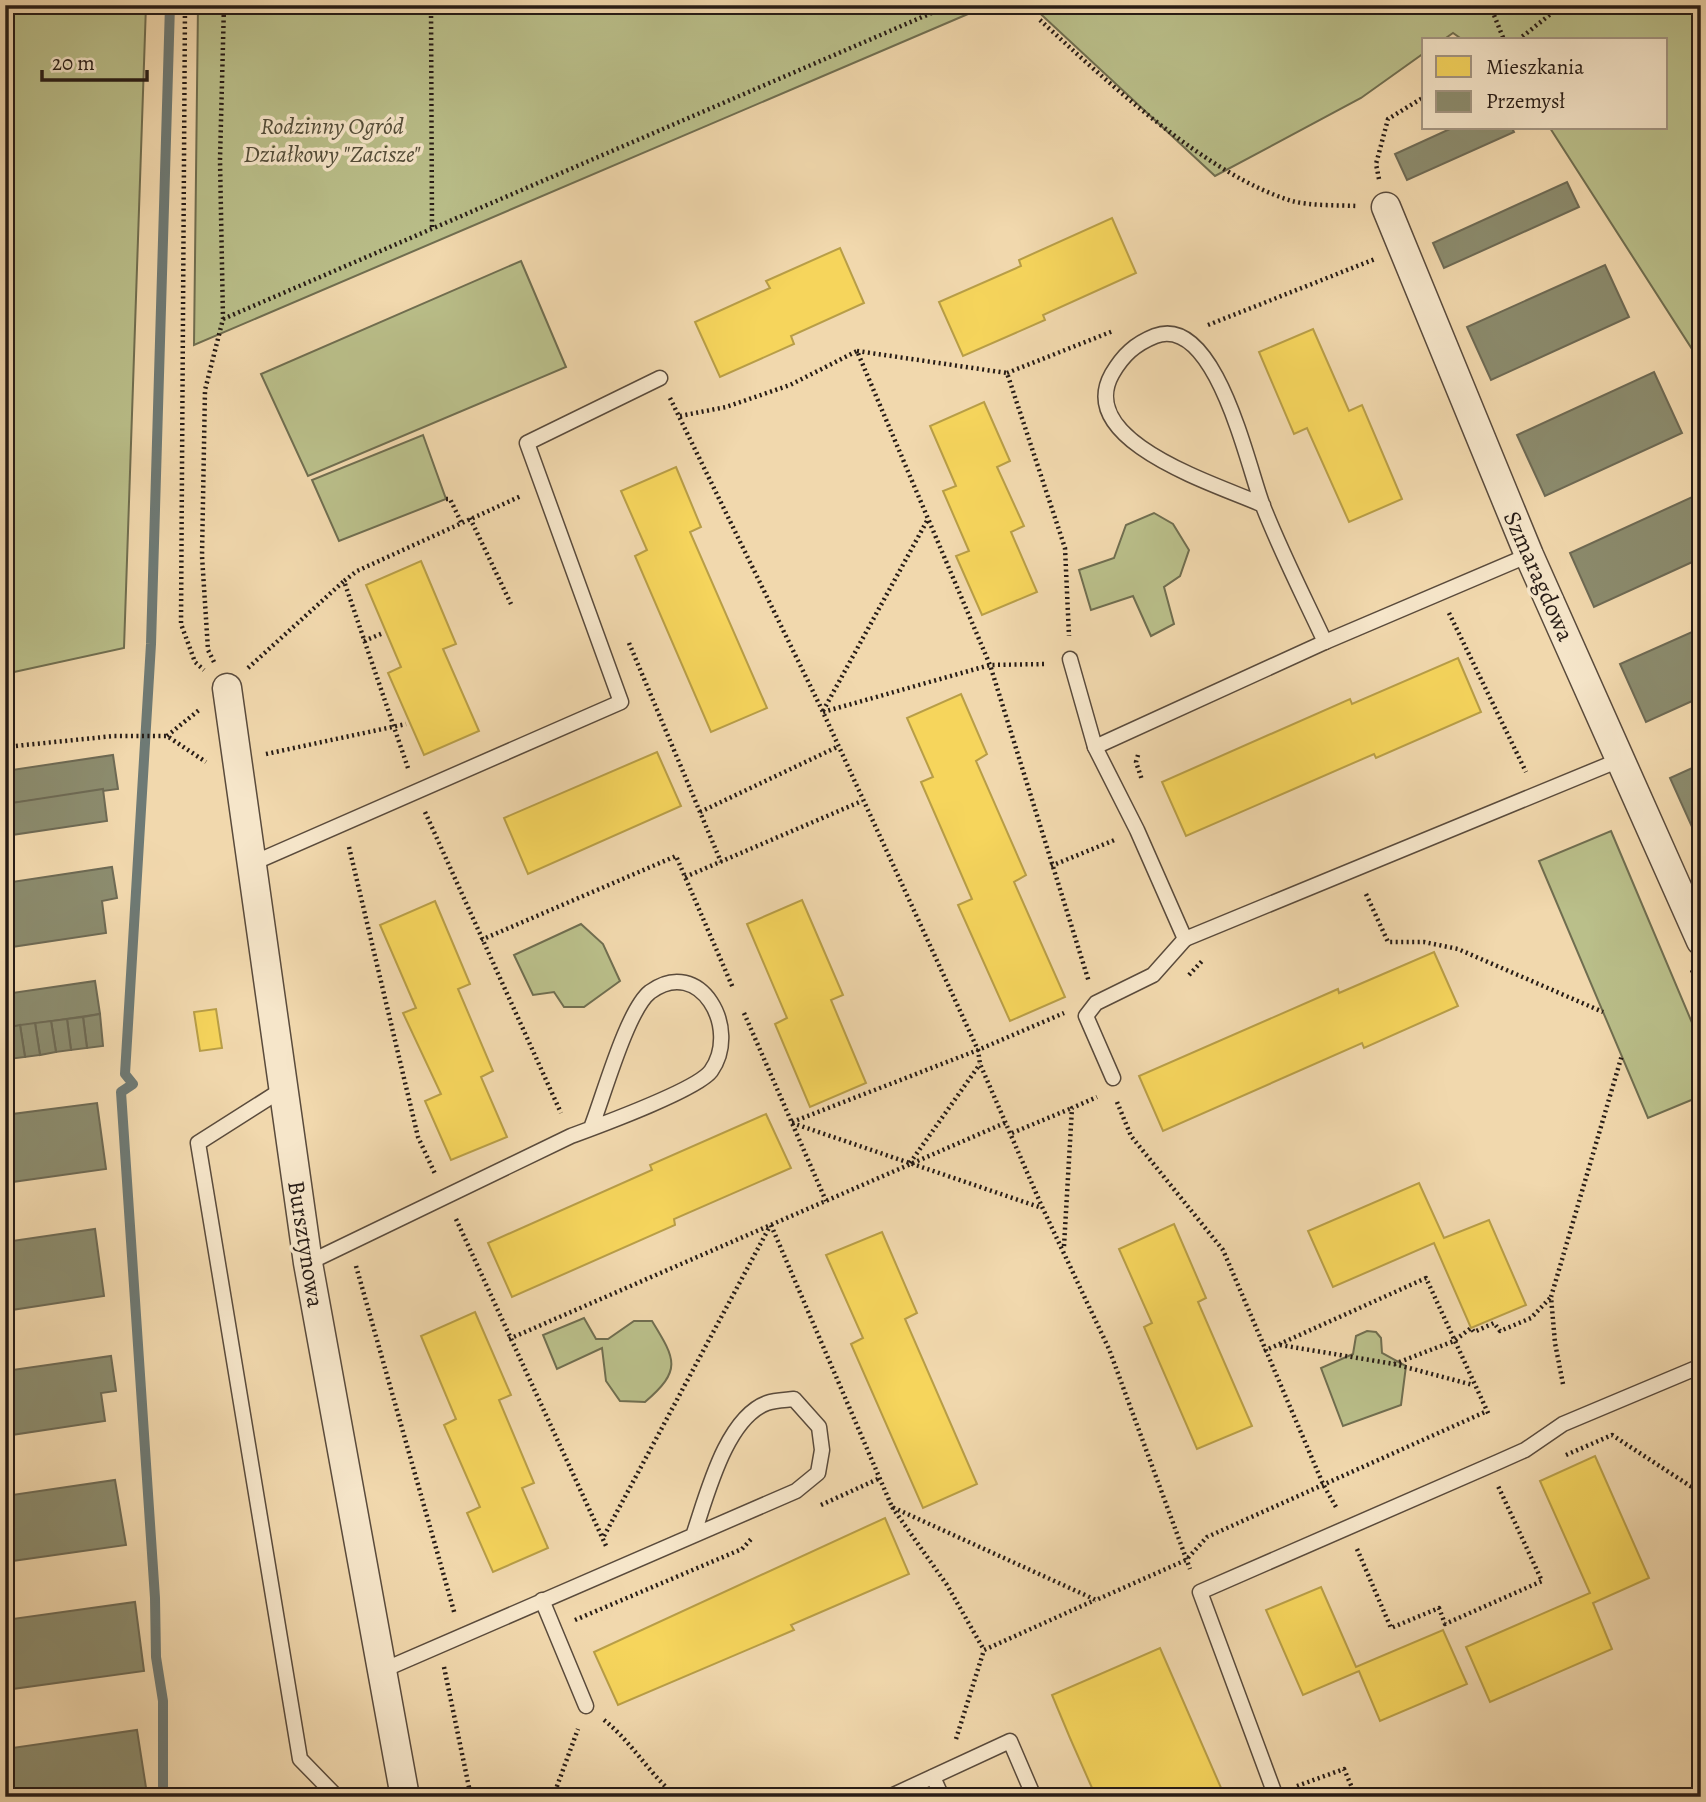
<svg xmlns="http://www.w3.org/2000/svg" width="1706" height="1802" font-family="Alegreya,serif">
	<rect width="100%" height="100%" fill="#f1d8ad"/>
	<filter id="stains"><feTurbulence type="fractalNoise" baseFrequency=".00286" numOctaves="4"/><feColorMatrix values="0 0 0 0 .2 0 0 0 0 .09 0 0 0 0 .02 0 0 0 .5 -.17"/></filter>
	<radialGradient id="worn" r=".72"><stop offset=".6" stop-color="#630" stop-opacity="0"/><stop offset="1" stop-color="#630" stop-opacity=".3"/></radialGradient>
	<g fill="#babf8a" stroke="#706e50" stroke-width="2">
		<polygon points="5,5 146,5 124,648 5,674"/>
		<polygon points="198,5 989,5 194,345"/>
		<polygon points="1031,5 1701,5 1701,363 1550,128 1666,128 1666,40 1463,40 1453,33 1443,40 1424,40 1424,53 1361,98 1215,176"/>
		<polygon points="521,261 566,367 308,476 261,374"/>
		<polygon points="423,435 446,499 339,541 312,480"/>
		<polygon points="1154,513 1173,524 1189,550 1180,576 1164,587 1174,624 1151,636 1133,596 1091,610 1079,570 1114,558 1126,525"/>
		<polygon points="1611,831 1701,1044 1701,1096 1648,1118 1539,861"/>
		<polygon points="581,924 603,944 620,981 584,1007 564,1007 554,992 533,995 514,955"/>
		<path d="M584,1318L596,1339H608L634,1321H652C676,1360 682,1370 645,1402L620,1401L606,1381L602,1348L557,1369L543,1335Z"/>
		<polygon points="1367,1331 1376,1332 1381,1338 1382,1353 1406,1366 1401,1405 1343,1426 1321,1368 1353,1354 1356,1336"/>
	</g>
	<g fill="#f6d55c" stroke="#b89e47" stroke-width="2">
		<polygon points="1112,218 1136,273 1043,315 1045,320 963,356 939,302 1021,266 1019,260"/>
		<polygon points="840,248 864,303 791,336 794,344 720,377 695,322 770,288 766,281"/>
		<polygon points="1313,329 1349,411 1362,405 1402,499 1349,522 1307,428 1294,434 1259,352"/>
		<polygon points="984,402 1010,461 997,467 1024,526 1011,532 1037,592 982,615 956,556 969,551 943,491 956,486 930,426"/>
		<polygon points="676,467 701,527 690,532 767,708 711,732 635,556 647,550 621,491"/>
		<polygon points="421,561 456,644 443,649 479,731 424,755 388,673 401,667 366,585"/>
		<polygon points="1458,658 1481,712 1376,758 1374,754 1186,836 1162,782 1350,699 1352,704"/>
		<polygon points="961,694 987,754 976,761 1026,875 1014,882 1065,997 1010,1021 958,905 972,899 921,782 933,777 907,718"/>
		<polygon points="657,752 681,806 528,874 504,818"/>
		<polygon points="802,900 843,995 831,1000 866,1083 810,1107 775,1024 787,1018 747,924"/>
		<polygon points="435,901 470,984 458,989 493,1071 481,1077 507,1137 451,1160 425,1101 441,1094 403,1013 416,1008 380,925"/>
		<polygon points="1434,952 1458,1006 1364,1048 1362,1043 1163,1131 1139,1076 1338,989 1339,993"/>
		<polygon points="216,1009 222,1048 200,1051 194,1012"/>
		<polygon points="766,1114 791,1168 674,1219 675,1225 512,1297 488,1243 652,1170 650,1165"/>
		<polygon points="1419,1183 1444,1238 1489,1220 1526,1305 1471,1328 1434,1243 1333,1287 1308,1231"/>
		<polygon points="1174,1224 1206,1298 1198,1302 1252,1426 1197,1449 1144,1327 1152,1323 1119,1249"/>
		<polygon points="882,1232 917,1313 905,1319 977,1484 923,1508 851,1344 863,1338 826,1255"/>
		<polygon points="475,1312 511,1395 499,1400 534,1483 522,1488 548,1548 493,1572 467,1513 480,1507 444,1425 456,1419 421,1336"/>
		<polygon points="1595,1456 1649,1578 1593,1603 1612,1649 1490,1702 1466,1647 1590,1593 1540,1481"/>
		<polygon points="885,1518 909,1574 791,1625 794,1630 618,1705 594,1652"/>
		<polygon points="1321,1587 1356,1667 1443,1630 1467,1684 1380,1721 1359,1671 1303,1695 1266,1610"/>
		<polygon points="1160,1648 1225,1797 1096,1797 1070,1738 1052,1695"/>
	</g>
	<g fill="#8c8c6e" stroke="#6e6a54" stroke-width="2">
		<polygon points="1452,128 1512,128 1514,132 1407,180 1395,154"/>
		<polygon points="1567,182 1579,207 1444,268 1433,243"/>
		<polygon points="1605,265 1629,317 1491,380 1467,327"/>
		<polygon points="1654,372 1682,433 1545,496 1517,435"/>
		<polygon points="1701,493 1701,558 1594,607 1570,553"/>
		<polygon points="1701,628 1701,697 1646,722 1620,664"/>
		<polygon points="113,755 118,789 5,804 5,771"/>
		<polygon points="1701,764 1701,836 1697,838 1670,778"/>
		<polygon points="103,789 107,821 5,836 5,804"/>
		<polygon points="112,867 117,898 102,901 106,933 5,948 5,883"/>
		<polygon points="95,981 100,1014 5,1028 5,994"/>
		<polygon points="100,1014 103,1046 87,1048 83,1017"/>
		<polygon points="83,1017 87,1048 71,1050 67,1019"/>
		<polygon points="67,1019 71,1050 56,1052 51,1021"/>
		<polygon points="51,1021 56,1052 40,1055 35,1023"/>
		<polygon points="35,1023 40,1055 25,1057 20,1025"/>
		<polygon points="20,1025 25,1057 9,1059 5,1028"/>
		<polygon points="97,1103 106,1169 5,1183 5,1115"/>
		<polygon points="95,1229 104,1296 5,1311 5,1242"/>
		<polygon points="111,1356 116,1391 101,1393 105,1421 5,1436 5,1371"/>
		<polygon points="115,1480 126,1545 5,1562 5,1496"/>
		<polygon points="135,1602 144,1671 5,1690 5,1620"/>
		<polygon points="137,1730 147,1794 5,1797 5,1749"/>
	</g>
	<g fill="none" stroke-linecap="round" stroke-linejoin="round">
		<polyline stroke="#6e7a75" stroke-width="10" points="163,1797 163,1701 156,1657 155,1598 121,1092 133,1084 125,1074 151,644 170,5"/>
		<defs>
			<g id="lane">
				<path d="M1263,505C1219,485 1074,442 1112,374C1123,355 1135,344 1155,336C1216,313 1248,468 1263,506C1281,552 1304,597 1325,642L1529,555"/>
				<polyline points="1325,642 1095,747 1137,830 1185,939 1622,759"/>
				<polyline points="1070,659 1095,747"/>
				<polyline points="251,864 621,702 527,443 660,378"/>
				<polyline points="1113,1078 1086,1016 1096,1003 1153,975 1185,939"/>
				<polyline points="283,1089 198,1143 300,1759 337,1797"/>
				<path d="M308,1263L571,1136C598,1126 697,1090 711,1071C741,1029 700,955 650,992C627,1010 603,1098 591,1128"/>
				<polyline points="542,1600 586,1706"/>
				<path d="M381,1671L796,1491L818,1473L822,1450L819,1427L794,1399C786,1400 775,1400 767,1403C726,1418 707,1495 694,1533"/>
				<polyline points="933,1777 942,1797"/>
				<polyline points="889,1797 1010,1741 1034,1797"/>
				<polyline points="1276,1797 1200,1592 1498,1462 1525,1450 1563,1424 1701,1366"/>
			</g>
			<g id="street">
				<polyline points="1386,207 1529,555 1701,941"/>
				<polyline points="227,688 308,1263 405,1797"/>
			</g>
		</defs>
		<use href="#lane" stroke="#5a4b3c" stroke-width="17"/>
		<use href="#street" stroke="#5a4b3c" stroke-width="31"/>
		<g stroke="#271c16" stroke-width="4.5" stroke-dasharray="2 3.5" stroke-linecap="butt">
			<polyline points="185,5 181,624 195,662 204,670"/>
			<polyline points="431,5 432,228"/>
			<polyline points="1490,5 1504,40"/>
			<polyline points="1562,6 1580,5"/>
			<path d="M1040,20C1105,80 1208,176 1292,201C1311,206 1337,205 1357,206"/>
			<polyline points="1518,40 1562,5"/>
			<polyline points="1379,179 1376,164 1388,119 1424,97"/>
			<polyline points="223,319 950,5"/>
			<polyline points="1208,325 1375,259"/>
			<polyline points="857,351 1007,373 1065,548 1069,636"/>
			<polyline points="1007,373 1113,331"/>
			<polyline points="670,398 823,712 978,1050 980,1064 1043,1209 1109,1349 1190,1569"/>
			<polyline points="680,416 726,407 790,385 857,351 990,665 1089,982"/>
			<polyline points="446,499 450,499 461,522"/>
			<polyline points="470,518 511,604"/>
			<polyline points="1449,613 1526,772"/>
			<polyline points="364,641 383,633"/>
			<polyline points="629,643 721,862"/>
			<polyline points="214,662 208,650 202,556 205,390 223,319 220,160 224,5"/>
			<polyline points="248,668 344,581"/>
			<polyline points="823,711 928,519"/>
			<polyline points="823,712 990,665 1046,664"/>
			<polyline points="167,736 199,710"/>
			<polyline points="5,747 114,736 167,736 206,762"/>
			<polyline points="266,754 406,724"/>
			<polyline points="1138,755 1136,762 1142,780"/>
			<polyline points="408,768 344,581 357,571 521,496"/>
			<polyline points="425,812 561,1113"/>
			<polyline points="700,812 837,747"/>
			<polyline points="349,847 418,1137 436,1176"/>
			<polyline points="1051,866 1117,839"/>
			<polyline points="685,877 862,801"/>
			<polyline points="1366,894 1388,942 1424,942 1458,949 1603,1012"/>
			<polyline points="481,940 676,856 733,988"/>
			<polyline points="1692,970 1701,992"/>
			<polyline points="1189,975 1202,961"/>
			<polyline points="744,1013 826,1201"/>
			<polyline points="1117,1102 1131,1136 1223,1250 1323,1484 1336,1507"/>
			<polyline points="792,1122 978,1050 1064,1013"/>
			<polyline points="792,1123 1042,1208"/>
			<polyline points="1012,1133 1072,1108"/>
			<polyline points="910,1163 980,1064"/>
			<polyline points="456,1219 607,1548"/>
			<polyline points="771,1225 892,1507 1096,1600 1186,1560 1207,1537 1485,1412"/>
			<polyline points="1064,1246 1072,1108 1097,1097"/>
			<polyline points="356,1266 455,1615"/>
			<polyline points="509,1339 1007,1122"/>
			<polyline points="1280,1345 1394,1364 1473,1385"/>
			<polyline points="1264,1351 1426,1278 1489,1415"/>
			<polyline points="1394,1364 1454,1341 1471,1328 1474,1332 1494,1323 1500,1331 1531,1318 1551,1297"/>
			<polyline points="1563,1384 1555,1343 1551,1297 1622,1055"/>
			<polyline points="1566,1455 1612,1435 1701,1493"/>
			<polyline points="821,1505 878,1479"/>
			<polyline points="892,1507 947,1585 984,1650 1095,1600"/>
			<polyline points="604,1536 770,1226"/>
			<polyline points="1357,1549 1391,1628 1439,1608 1445,1624 1542,1581 1498,1486"/>
			<polyline points="575,1620 742,1549 753,1537"/>
			<polyline points="444,1667 471,1797"/>
			<path d="M604,1720C632,1742 649,1774 677,1797"/>
			<polyline points="956,1739 984,1650"/>
			<polyline points="1297,1786 1344,1769 1356,1797"/>
			<polyline points="553,1797 578,1729"/>
		</g>
		<use href="#lane" stroke="#f6e6ca" stroke-width="14"/>
		<use href="#street" stroke="#f6e6ca" stroke-width="28"/>
	</g>
	<g text-anchor="middle" stroke-width="7" stroke-linejoin="round" paint-order="stroke">
		<g font-size="24" font-style="italic" fill="#534d39" stroke="#f6e6ca">
			<text x="332" y="134">Rodzinny Ogród<tspan x="332" dy="28">Działkowy "Zacisze"</tspan></text>
		</g>
		<g font-size="24" fill="#271c16" stroke="#f6e6ca">
			<text transform="translate(1539 576) rotate(66)" y="8">Szmaragdowa</text>
			<text transform="translate(306 1244) rotate(81)" y="8">Bursztynowa</text>
		</g>
	</g>
	<rect width="1706" height="1802" fill="none" stroke="#f1d8ad" stroke-width="28"/>
	<rect x="7" y="7" width="1692" height="1788" fill="none" stroke="#271c16" stroke-width="3.5"/>
	<rect x="14" y="14" width="1678" height="1774" fill="none" stroke="#271c16" stroke-width="2"/>
	<rect x="1422" y="38" width="245" height="91" fill="#f6e6ca" stroke="#a39582" stroke-width="2"/>
	<rect x="1436" y="56" width="35" height="21" fill="#f6d55c" stroke="#a39582" stroke-width="2"/>
	<text x="1486" y="74" font-size="21" fill="#271c16">Mieszkania</text>
	<rect x="1436" y="91" width="35" height="21" fill="#8c8c6e" stroke="#a39582" stroke-width="2"/>
	<text x="1486" y="108" font-size="21" fill="#271c16">Przemysł</text>
	<path d="M42 70v10h105v-10" fill="none" stroke="#271c16" stroke-width="3.5"/>
	<text x="52" y="70" font-size="21" fill="#271c16" stroke="#f6e6ca" stroke-width="5" paint-order="stroke">20 m</text>
	<rect width="100%" height="100%" filter="url(#stains)"/>
	<rect width="100%" height="100%" fill="url(#worn)"/>
</svg>
